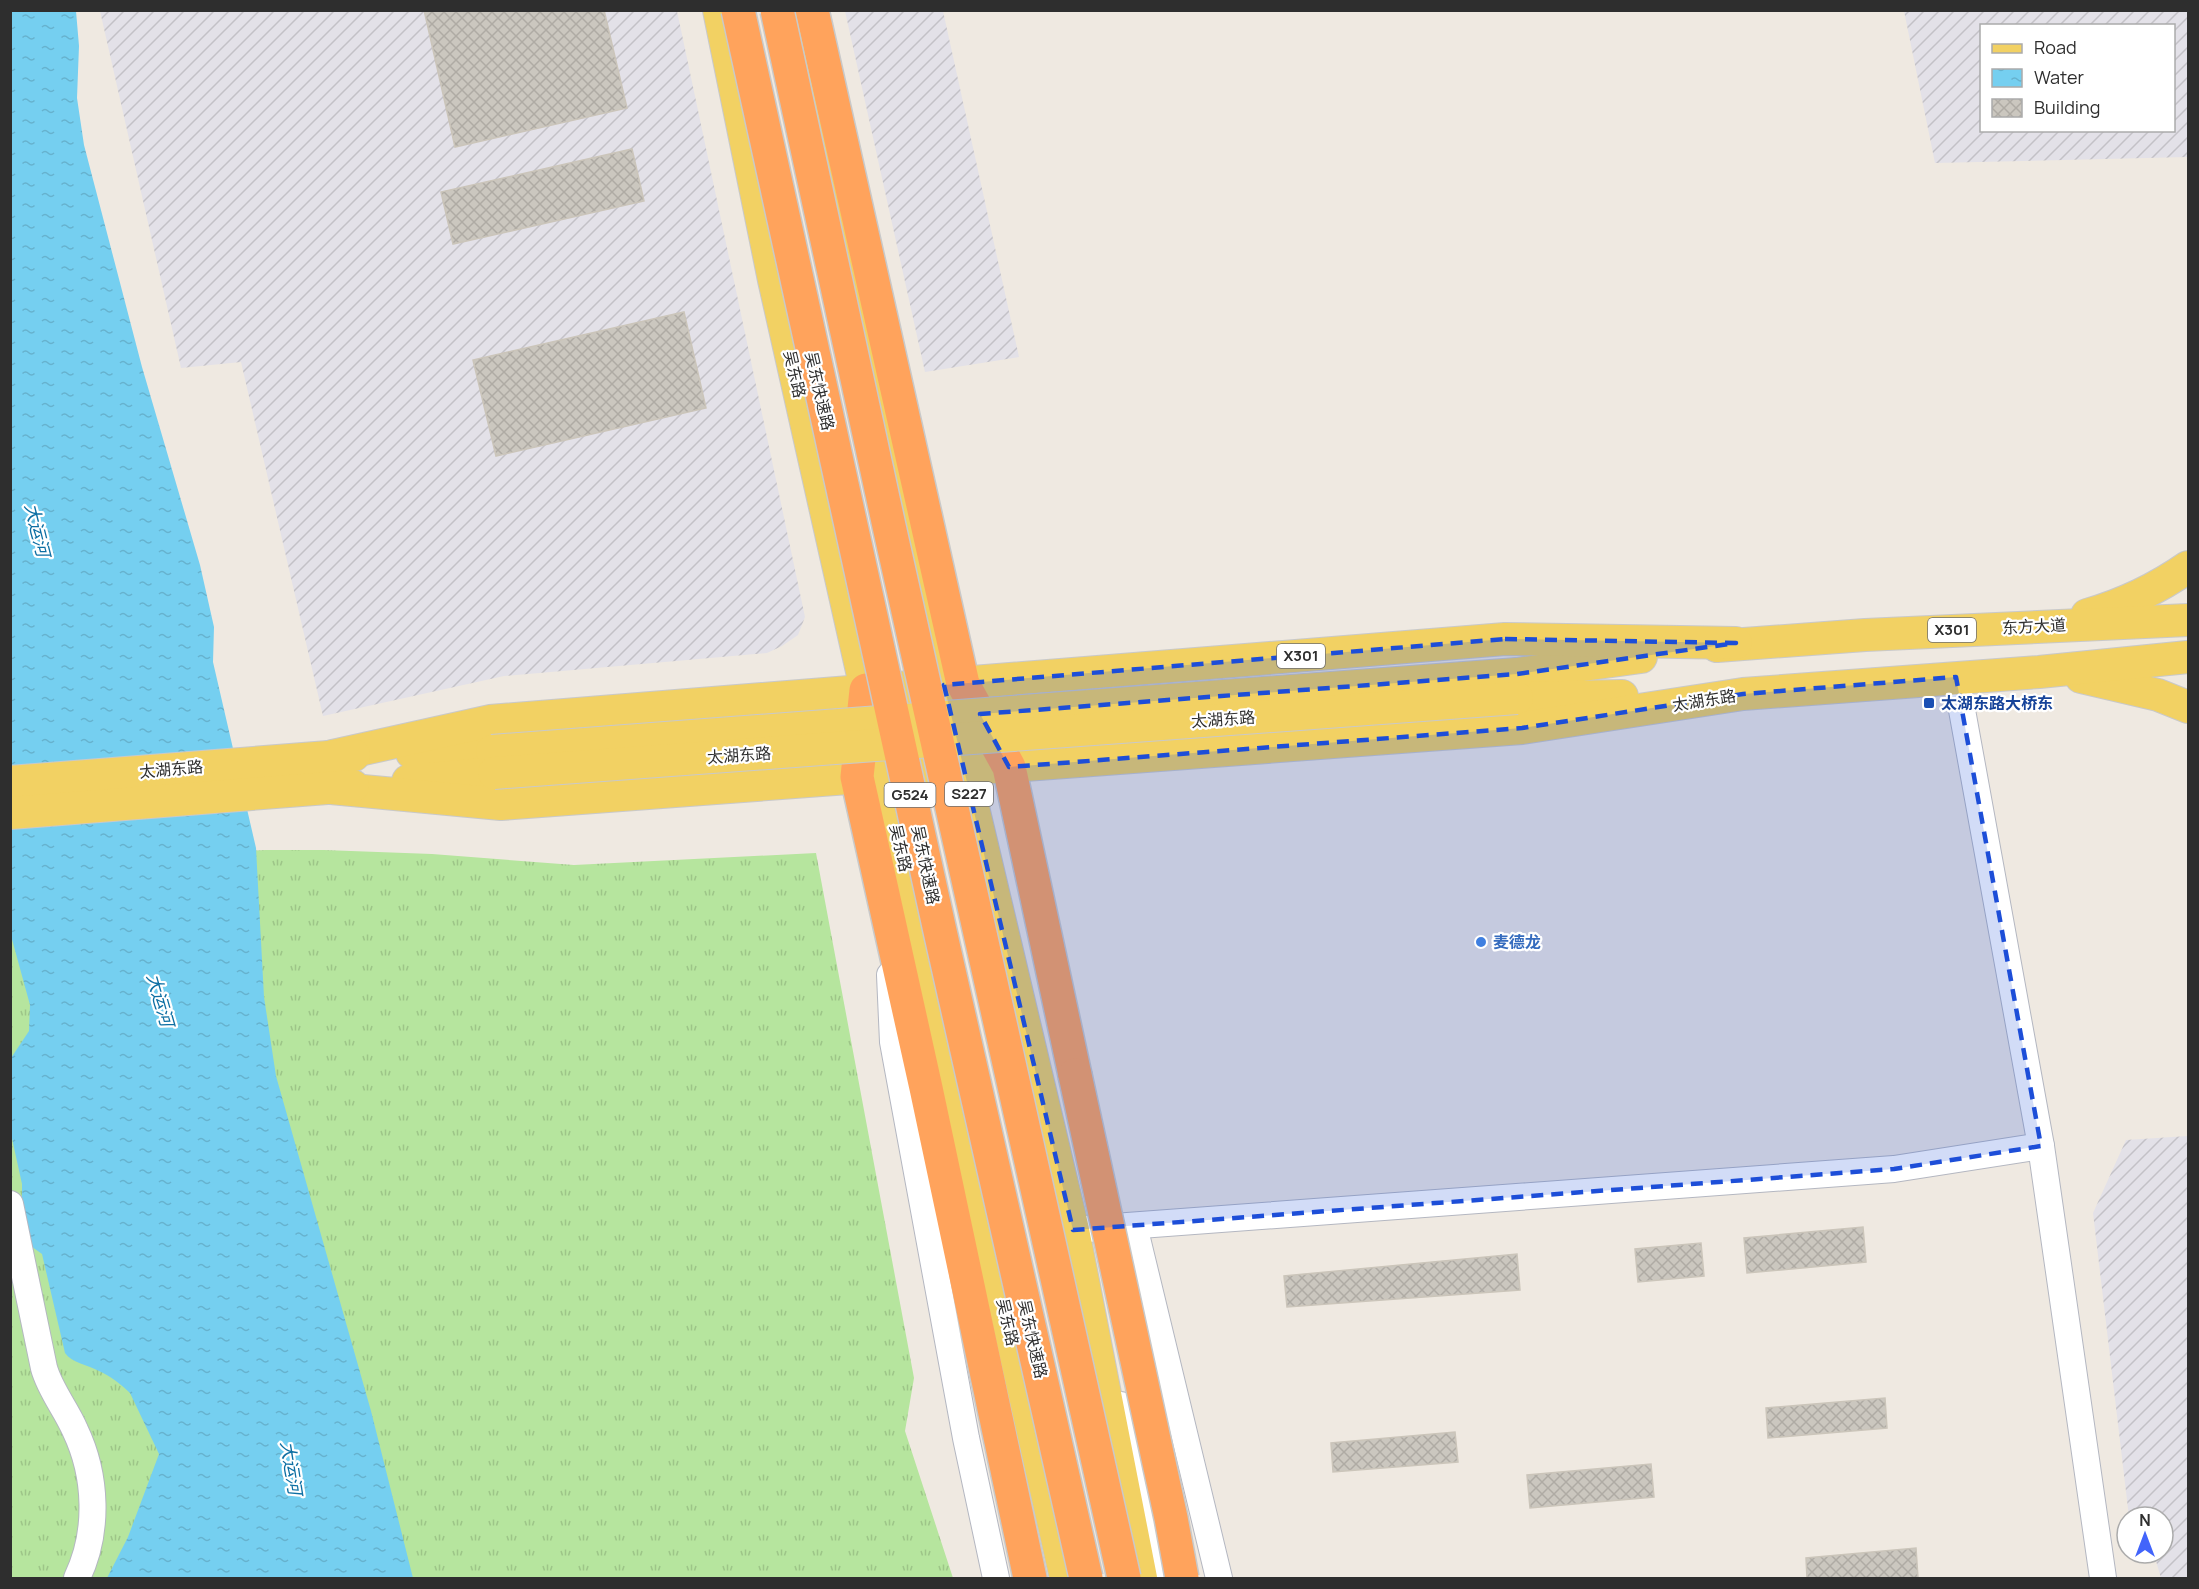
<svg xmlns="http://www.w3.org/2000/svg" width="2199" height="1589" font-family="Manrope,'Noto Sans SC',sans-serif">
	<defs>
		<pattern id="industrial-furrows" width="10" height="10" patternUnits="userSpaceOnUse" patternTransform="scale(1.5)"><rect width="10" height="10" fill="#e3e1e8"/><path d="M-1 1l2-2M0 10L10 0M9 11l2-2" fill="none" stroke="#c3c1c7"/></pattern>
		<pattern id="grass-tufts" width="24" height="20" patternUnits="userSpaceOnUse" patternTransform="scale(1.5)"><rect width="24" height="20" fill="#b6e59e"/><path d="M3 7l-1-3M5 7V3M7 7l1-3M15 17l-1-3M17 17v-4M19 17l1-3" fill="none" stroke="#9dc588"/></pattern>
		<pattern id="water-ripples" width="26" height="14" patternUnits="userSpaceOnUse" patternTransform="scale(1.5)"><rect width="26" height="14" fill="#75cff0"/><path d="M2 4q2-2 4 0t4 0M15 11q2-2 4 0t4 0" fill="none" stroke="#66b2ce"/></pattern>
		<pattern id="building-cross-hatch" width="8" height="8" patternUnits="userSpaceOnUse" patternTransform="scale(1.5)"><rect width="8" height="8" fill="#cbc7bf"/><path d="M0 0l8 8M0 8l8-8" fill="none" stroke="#afaba4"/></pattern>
	</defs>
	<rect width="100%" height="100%" fill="#efe9e1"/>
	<g fill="url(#industrial-furrows)" fill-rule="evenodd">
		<polygon points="100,11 677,11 805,617 798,635 782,646 767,653 504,676 323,716 241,362 181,368"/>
		<polygon points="845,11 943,11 1019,357 925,372"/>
		<path d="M1904,11H2188V157L1935,163ZM1982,26H2174V130H1982Z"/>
		<polygon points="2188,1136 2188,1578 2161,1578 2156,1561 2145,1553 2163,1553 2163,1517 2129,1517 2093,1213 2126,1140"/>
	</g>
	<polygon fill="url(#grass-tufts)" points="266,850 324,850 432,854 574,865 816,853 914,1378 905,1431 953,1578 11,1578 10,859"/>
	<path fill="url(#water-ripples)" d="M10,11H76L79,46L77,98L84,145L142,367L200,565L214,627L213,662L256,848L264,997L276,1076L371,1411L413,1578H107L128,1537L159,1454L130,1393C121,1384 110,1376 99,1371C88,1365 72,1363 65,1353L42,1254L28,1244L22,1211V1184L11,1134V1058L29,1031L30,1005L10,932Z"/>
	<g fill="url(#building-cross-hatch)" stroke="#cbc5ba" stroke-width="1.5">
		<polygon points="424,10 604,10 627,108 455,147"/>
		<polygon points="632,149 644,201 453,244 441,192"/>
		<polygon points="684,312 706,408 496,456 473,360"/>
		<polygon points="1863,1227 1866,1262 1747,1273 1744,1238"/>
		<polygon points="1701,1243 1704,1276 1638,1282 1635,1249"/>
		<polygon points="1517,1254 1520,1290 1287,1307 1284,1276"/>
		<polygon points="1885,1398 1887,1428 1768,1438 1766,1408"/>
		<polygon points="1455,1432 1458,1462 1333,1472 1331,1443"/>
		<polygon points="1651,1464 1654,1497 1530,1508 1527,1475"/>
		<polygon points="1916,1548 1918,1578 1807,1578 1806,1558"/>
	</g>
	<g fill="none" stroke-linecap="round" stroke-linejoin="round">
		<defs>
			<g id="minor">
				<polyline points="1956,677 2041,1146 2103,1578"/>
				<polyline points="890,975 893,1042 966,1438 996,1578"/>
				<path d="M10,1204L44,1368C50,1390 66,1409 75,1430C97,1476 99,1532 77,1578"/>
				<polyline points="1134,1226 1219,1578"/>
				<polyline points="1078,1248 1073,1230 1894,1169 2041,1146"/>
				<polyline points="1121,1405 1168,1578"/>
			</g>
			<g id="major">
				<polyline points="719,10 774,280 1066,1578"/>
				<polyline points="795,10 940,668 1073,1230 1141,1578"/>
				<path d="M2087,615C2122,605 2158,588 2188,567"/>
				<polyline points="1717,646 1865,635 2188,620"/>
				<polyline points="1517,674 1641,657"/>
				<polyline points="2081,677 2158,695 2188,707"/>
				<polyline points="1517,698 1622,696"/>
				<polyline points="412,753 492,751"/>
				<polyline points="332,756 490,721 1505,639 1736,643"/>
				<polyline points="408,781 494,773"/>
				<polyline points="10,782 354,755"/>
				<polyline points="331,788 501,804 1522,728 1743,694 2039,672 2188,657"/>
				<polyline points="10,813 353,786"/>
			</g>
			<g id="highway">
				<polyline points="812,10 963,684 1009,767 1075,1075"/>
				<polyline points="866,690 857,777 926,1088 1030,1578"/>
			</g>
		</defs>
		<use href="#minor" stroke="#b4b7c1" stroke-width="28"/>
		<use href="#major" stroke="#c9c9c9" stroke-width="34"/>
		<use href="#highway" stroke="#c9c9c9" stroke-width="36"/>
		<use href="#minor" stroke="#fff" stroke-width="26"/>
		<use href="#major" stroke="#f2d163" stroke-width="32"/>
		<use href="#highway" stroke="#ffa35c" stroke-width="33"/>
		<defs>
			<g id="major-bridge">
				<polyline points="492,751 1517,674"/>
				<polyline points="494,773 1517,698"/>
			</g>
			<g id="highway-bridge">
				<polyline points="738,10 940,931 1086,1578"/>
				<polyline points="777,10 889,526 1124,1578"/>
				<polyline points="1075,1075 1171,1518 1182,1578"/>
			</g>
		</defs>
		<use href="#major-bridge" stroke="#c9c9c9" stroke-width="34" stroke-linecap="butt"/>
		<use href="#highway-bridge" stroke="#c9c9c9" stroke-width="36" stroke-linecap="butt"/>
		<use href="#major-bridge" stroke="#f2d163" stroke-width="32"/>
		<use href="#highway-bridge" stroke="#ffa35c" stroke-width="33"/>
	</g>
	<path fill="#1d4ed8" fill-opacity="0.2" stroke="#1d4ed8" stroke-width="4.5" stroke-dasharray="12 8" stroke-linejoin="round" d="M1505,639L1736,643L1517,674L980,714L1009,767L1522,728L1743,694L1956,677L2041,1146L1894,1169L1073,1230L944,685Z"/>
	<rect fill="#1a4fb4" stroke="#fff" stroke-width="2" x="1923" y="697" width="12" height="12" rx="3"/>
	<circle fill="#3f7fe0" stroke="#fff" stroke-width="2" cx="1481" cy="942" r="6"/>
	<g text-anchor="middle" stroke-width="4.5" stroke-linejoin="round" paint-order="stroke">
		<g fill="#fff" stroke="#6d6d6d" stroke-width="1.5">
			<rect x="1928" y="618" width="48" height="24" rx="4.5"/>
			<rect x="1277" y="644" width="48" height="24" rx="4.5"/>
			<rect x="945" y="782" width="48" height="24" rx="4.5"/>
			<rect x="884.5" y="783" width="51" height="24" rx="4.5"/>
		</g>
		<g font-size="15" font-weight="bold" fill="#2e2e2e">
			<text x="1952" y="635">X301</text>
			<text x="1301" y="661">X301</text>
			<text x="969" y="799">S227</text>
			<text x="910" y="800">G524</text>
		</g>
		<g font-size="16" fill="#2e2e2e" stroke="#fff">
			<text transform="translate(795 374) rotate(77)" y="6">吴东路</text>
			<text transform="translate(820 391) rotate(77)" y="6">吴东快速路</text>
			<text transform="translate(2034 626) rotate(-3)" y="6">东方大道</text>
			<text transform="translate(1704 700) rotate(-9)" y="6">太湖东路</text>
			<text transform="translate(1223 719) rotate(-4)" y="6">太湖东路</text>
			<text transform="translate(739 755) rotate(-4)" y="6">太湖东路</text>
			<text transform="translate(171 769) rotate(-5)" y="6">太湖东路</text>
			<text transform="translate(901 848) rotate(77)" y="6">吴东路</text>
			<text transform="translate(926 865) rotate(78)" y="6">吴东快速路</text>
			<text transform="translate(1008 1322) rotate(77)" y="6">吴东路</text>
			<text transform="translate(1033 1339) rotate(77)" y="6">吴东快速路</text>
		</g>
		<g font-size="16" font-weight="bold" fill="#164399" stroke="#fff" text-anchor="start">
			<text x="1941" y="709">太湖东路大桥东</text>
		</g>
		<g font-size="16" font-weight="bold" fill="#366cbe" stroke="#fff" text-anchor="start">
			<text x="1493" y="948">麦德龙</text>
		</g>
		<g font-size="18" font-style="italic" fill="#0d6fa3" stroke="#fff">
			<text transform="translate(37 530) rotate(76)" y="6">大运河</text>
			<text transform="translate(160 1000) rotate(74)" y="6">大运河</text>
			<text transform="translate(291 1468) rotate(81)" y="6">大运河</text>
		</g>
	</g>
	<rect width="2199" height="1589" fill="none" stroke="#2e2e2e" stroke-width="24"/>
	<rect x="1980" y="24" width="195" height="108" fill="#ffffff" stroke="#ababab" stroke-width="1.5"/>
	<rect x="1992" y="44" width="30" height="9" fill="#f2d163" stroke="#ababab" stroke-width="1.5"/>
	<text x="2034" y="54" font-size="18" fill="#2e2e2e">Road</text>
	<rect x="1992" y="69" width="30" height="18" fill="url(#water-ripples)" stroke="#ababab" stroke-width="1.5"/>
	<text x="2034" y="84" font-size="18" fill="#2e2e2e">Water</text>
	<rect x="1992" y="99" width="30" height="18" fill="url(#building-cross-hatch)" stroke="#ababab" stroke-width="1.5"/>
	<text x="2034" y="114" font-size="18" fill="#2e2e2e">Building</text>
	<g transform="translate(2145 1535)"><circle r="28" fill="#ffffff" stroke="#ababab" stroke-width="1.5"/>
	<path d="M0-4.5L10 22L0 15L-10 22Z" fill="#4264fb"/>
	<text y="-9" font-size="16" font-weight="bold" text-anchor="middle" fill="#2e2e2e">N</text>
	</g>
</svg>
